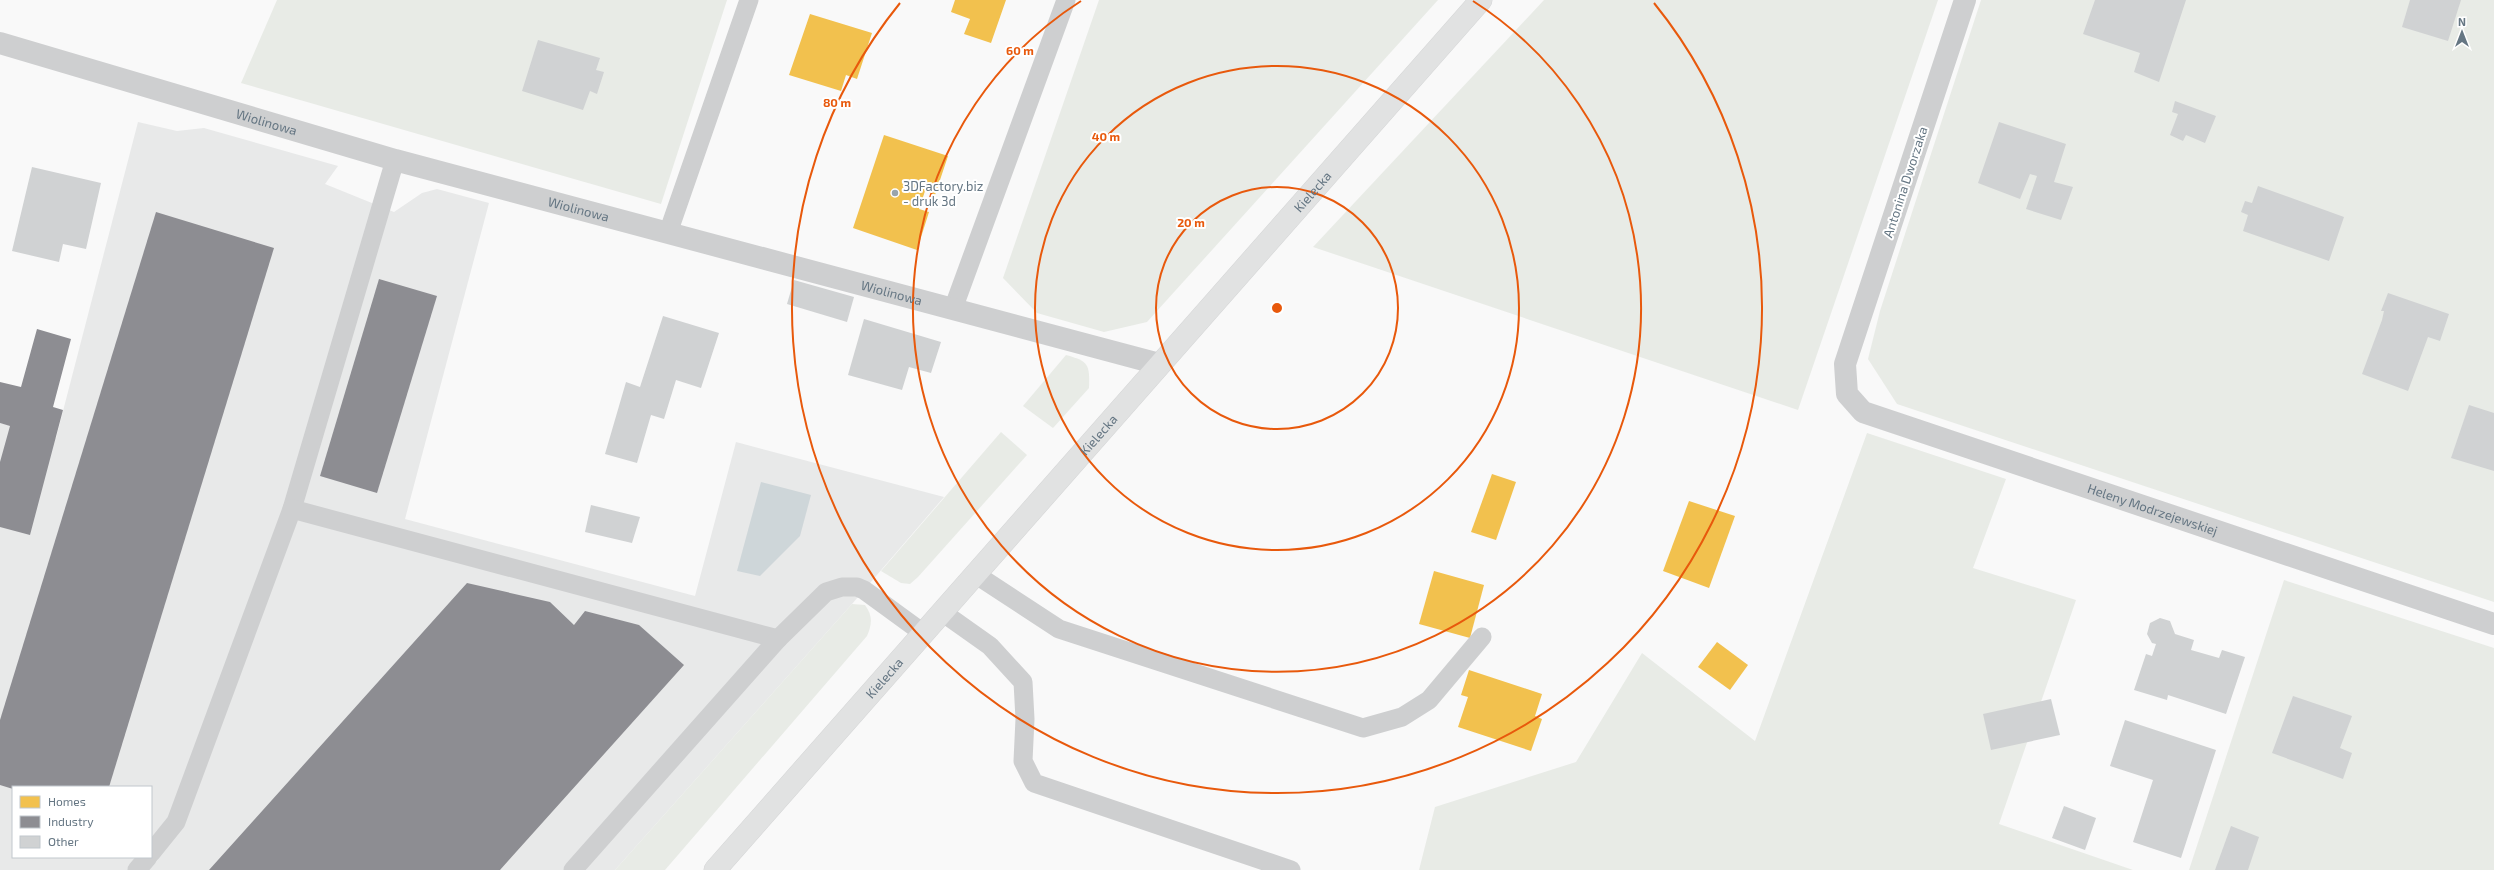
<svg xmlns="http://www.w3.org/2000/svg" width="2494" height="870" font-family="'Exo 2',sans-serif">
	<rect width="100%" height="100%" fill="#f9f9f9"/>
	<path fill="#e8e9e9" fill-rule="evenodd" d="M138,122L177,131L204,128L338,166L325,184L394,212L422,193L437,189L489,203L405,519L695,596L736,442L944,497L852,604L615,870H0V423L56,438ZM13,787H151V857H13Z"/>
	<g fill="#e8ebe6">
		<polygon points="277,0 727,0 661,204 241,83"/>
		<polygon points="1099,0 1438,0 1147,322 1104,332 1037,313 1003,278"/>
		<polygon points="1544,0 1938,0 1798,410 1313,247"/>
		<polygon points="1981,0 2494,0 2494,602 1897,404 1868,359 1880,311"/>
		<path d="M1066,355C1088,361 1090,364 1089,388L1053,428L1023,406Z"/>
		<polygon points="1001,432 1027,455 918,577 910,584 901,583 881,571"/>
		<polygon points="1867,433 2006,479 1973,568 2076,600 1999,824 2133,870 1419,870 1435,807 1576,762 1642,653 1755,741"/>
		<polygon points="2284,580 2494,648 2494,870 2189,870"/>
		<path d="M852,604L865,605C873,616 872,624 867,636L665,870H615Z"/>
	</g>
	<polygon fill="#ced6d9" points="761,482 811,495 800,536 760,576 737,571"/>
	<g fill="#f2c14e">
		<polygon points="955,0 1006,0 991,43 964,34 970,19 951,12"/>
		<polygon points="810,14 872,33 857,79 846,75 841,91 789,75"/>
		<polygon points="884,135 948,156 935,195 925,191 919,209 929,212 917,250 853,228"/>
		<polygon points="1492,474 1516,482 1496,540 1471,532"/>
		<polygon points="1689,501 1735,516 1709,588 1663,571"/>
		<polygon points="1434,571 1484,585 1470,638 1419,624"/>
		<polygon points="1717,642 1748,665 1730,690 1698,667"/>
		<polygon points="1469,670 1542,694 1535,716 1542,719 1531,751 1458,727 1468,697 1461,695"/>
	</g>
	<g fill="#8d8d92">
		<polygon points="156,212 274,248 109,787 13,789 0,785 0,720"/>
		<polygon points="379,279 437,296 377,493 320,476"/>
		<polygon points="37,329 71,339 53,407 63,410 30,535 0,527 0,462 10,426 0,423 0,382 21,387"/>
		<polygon points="467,583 550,602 574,625 585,611 639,625 684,665 500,870 209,870"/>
	</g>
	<g fill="#d0d2d3">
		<polygon points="2095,0 2186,0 2159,82 2134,72 2140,53 2083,34"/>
		<polygon points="2410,0 2461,0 2448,41 2402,27"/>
		<polygon points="538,40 600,58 596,70 604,72 597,94 590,91 583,110 522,91"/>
		<polygon points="2175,101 2216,116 2205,143 2186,135 2183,141 2170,135 2178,114 2172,112"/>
		<polygon points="1999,122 2066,144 2054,182 2073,187 2061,220 2026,209 2037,176 2030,174 2020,199 1978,183"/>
		<polygon points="32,167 101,183 86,249 63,244 59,262 12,251"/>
		<polygon points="2258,186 2344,217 2329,261 2243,231 2248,215 2241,212 2245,201 2252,203"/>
		<polygon points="794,280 854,297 847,322 787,304"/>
		<polygon points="2388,293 2449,314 2440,341 2428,337 2408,391 2362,374 2382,320 2384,311 2381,311"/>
		<polygon points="663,316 719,333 701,388 676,380 664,419 651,415 637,463 605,454 626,382 640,387"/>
		<polygon points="864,319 941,342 931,373 909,367 902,390 848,375"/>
		<polygon points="2469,405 2494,413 2494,471 2451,458"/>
		<polygon points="591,505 640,517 632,543 585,532"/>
		<polygon points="2160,618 2170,621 2175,634 2194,640 2191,650 2219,658 2222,650 2245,657 2226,714 2168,695 2167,700 2134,690 2146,654 2152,656 2156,644 2152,643 2147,634 2150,623"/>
		<polygon points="2293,696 2352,716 2340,748 2352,753 2343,779 2272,753"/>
		<polygon points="2051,699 2060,735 1991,750 1983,714"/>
		<polygon points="2125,720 2216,750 2181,858 2133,842 2153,780 2110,766"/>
		<polygon points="2064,806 2096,818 2085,850 2052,838"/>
		<polygon points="2231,826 2259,837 2248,870 2215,870"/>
	</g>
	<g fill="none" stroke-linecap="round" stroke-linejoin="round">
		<defs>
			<g id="secondary">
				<path id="s3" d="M715,870L1481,0"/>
			</g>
		</defs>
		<use href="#secondary" stroke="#d5d6d7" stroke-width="23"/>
		<g stroke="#cecfd0" stroke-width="19">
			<polyline points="668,233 749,0"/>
			<polyline points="953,309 1066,0"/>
			<polyline points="292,509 395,160"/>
			<polyline points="975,574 1059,629 1363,728 1402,717 1429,700 1482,637"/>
			<polyline points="942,612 990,646 1023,682 1025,719 1023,761 1034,783 1291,870"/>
			<polyline points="151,853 176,822 292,509 778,639"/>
			<polyline points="137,870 148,857"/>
			<polyline points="573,870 778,639 826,592 842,587 857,587 864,590 923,633"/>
		</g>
		<g stroke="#cecfd0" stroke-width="22">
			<path id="s1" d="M1965,0L1845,364L1847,394L1863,412L2494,624"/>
			<path id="s2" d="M0,43L395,160L1159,364"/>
		</g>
		<use href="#secondary" stroke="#e1e2e2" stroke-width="22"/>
	</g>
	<g fill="none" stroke="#e8590c" stroke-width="2">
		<circle cx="1277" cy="308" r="121"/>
		<circle cx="1277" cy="308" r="242"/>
		<path d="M1473 1A364 364 0 1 1 1081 1"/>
		<path d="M1654 3A485 485 0 1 1 900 3"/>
	</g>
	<circle fill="#99a4ac" stroke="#fff" stroke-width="1.5" cx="895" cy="193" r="4"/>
	<g text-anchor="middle" stroke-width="4" stroke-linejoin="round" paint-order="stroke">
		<g font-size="13" fill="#657683" stroke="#fff">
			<text dy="5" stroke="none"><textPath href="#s2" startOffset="278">Wiolinowa</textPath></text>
			<text transform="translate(1905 182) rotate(-72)" y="5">Antonina Dworzaka</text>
			<text dy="5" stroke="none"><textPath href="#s3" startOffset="904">Kielecka</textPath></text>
			<text dy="5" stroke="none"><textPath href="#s2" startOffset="602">Wiolinowa</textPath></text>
			<text dy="5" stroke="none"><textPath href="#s2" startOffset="926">Wiolinowa</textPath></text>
			<text dy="5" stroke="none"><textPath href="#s3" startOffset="580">Kielecka</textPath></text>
			<text dy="5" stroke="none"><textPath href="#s1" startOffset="743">Heleny Modrzejewskiej</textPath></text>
			<text dy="5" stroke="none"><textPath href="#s3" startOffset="256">Kielecka</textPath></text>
		</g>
		<g font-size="13" fill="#657683" stroke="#fff" text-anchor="start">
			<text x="903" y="191">3DFactory.biz<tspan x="903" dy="15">- druk 3d</tspan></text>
		</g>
	</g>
	<circle cx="1277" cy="308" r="6" fill="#e8590c" stroke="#fff" stroke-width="2"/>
	<g font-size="12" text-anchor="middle" font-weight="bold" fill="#e8590c" stroke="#fff" stroke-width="4" stroke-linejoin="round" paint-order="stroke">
		<text x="1020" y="55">60 m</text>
		<text x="837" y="107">80 m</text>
		<text x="1106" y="141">40 m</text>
		<text x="1191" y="227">20 m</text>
	</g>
	<rect x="12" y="786" width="140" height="72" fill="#ffffff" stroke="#c1c8cd"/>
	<rect x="20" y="796" width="20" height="12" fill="#f2c14e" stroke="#c1c8cd"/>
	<text x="48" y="806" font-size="12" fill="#657683">Homes</text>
	<rect x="20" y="816" width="20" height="12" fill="#8d8d92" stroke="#c1c8cd"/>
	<text x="48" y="826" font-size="12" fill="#657683">Industry</text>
	<rect x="20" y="836" width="20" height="12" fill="#d0d2d3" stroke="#c1c8cd"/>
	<text x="48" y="846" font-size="12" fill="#657683">Other</text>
	<g transform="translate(2462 32)" stroke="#ffffff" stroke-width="3" paint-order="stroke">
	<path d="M0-3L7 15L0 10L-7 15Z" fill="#657683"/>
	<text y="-6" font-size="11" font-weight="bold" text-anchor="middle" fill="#657683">N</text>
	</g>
</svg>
